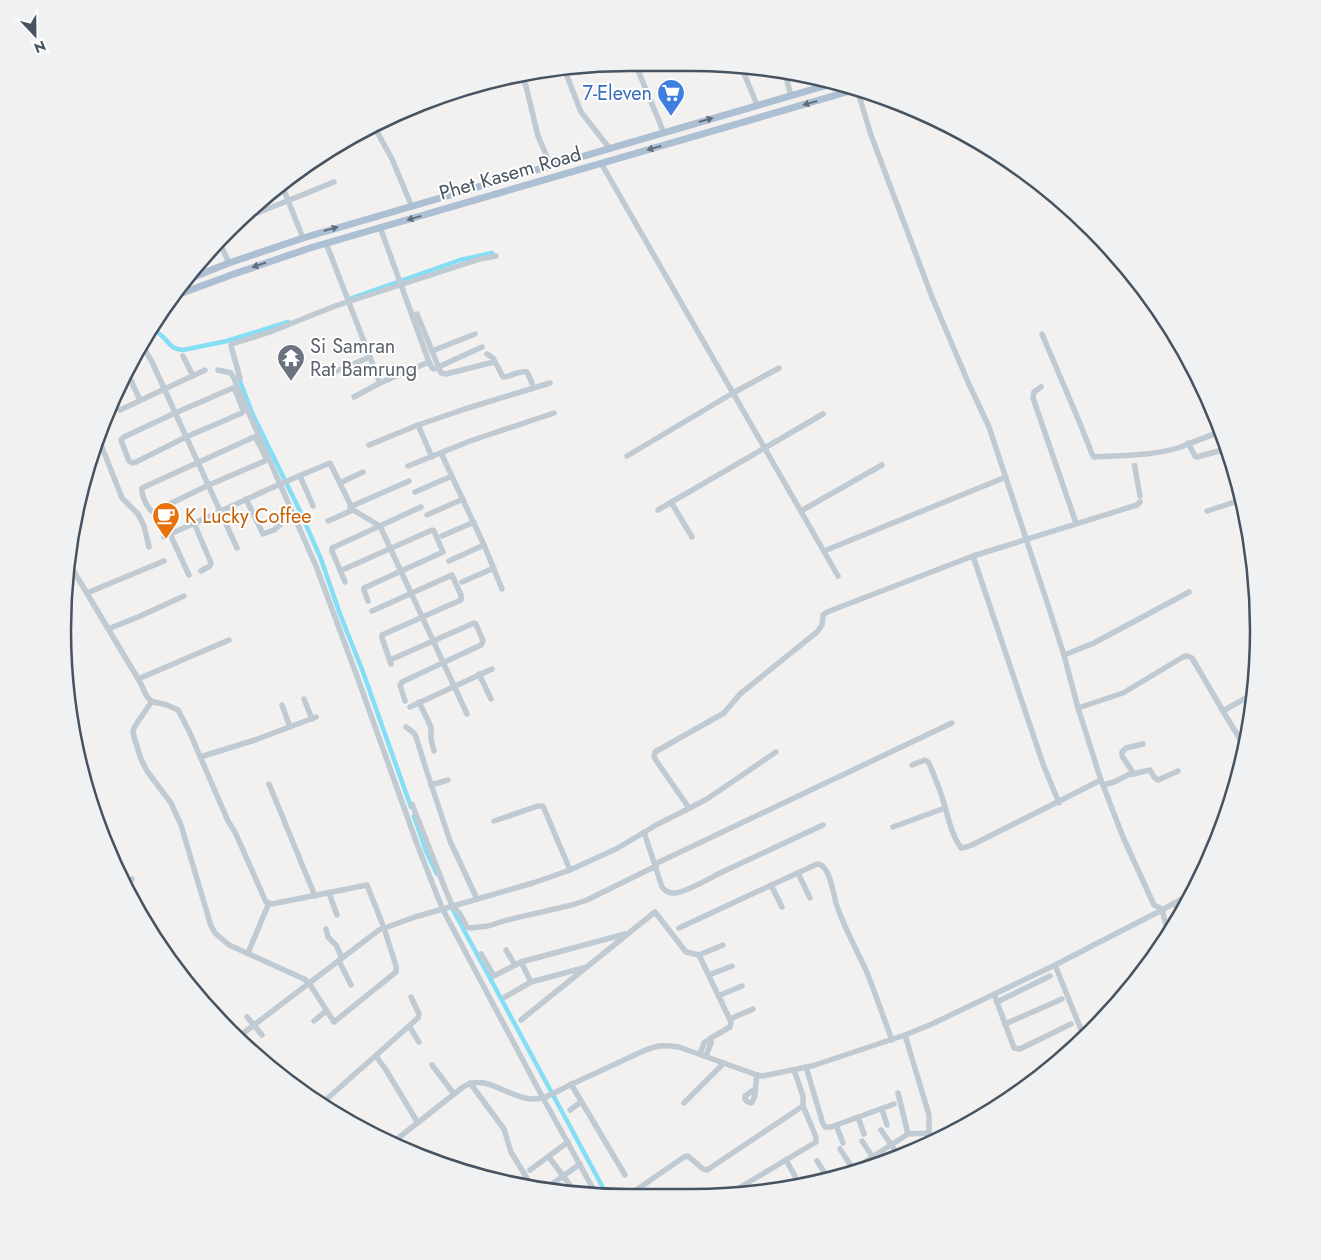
<svg xmlns="http://www.w3.org/2000/svg" width="1321" height="1260" font-family="Jost,sans-serif">
	<rect width="100%" height="100%" fill="#f3f0f0"/>
	<g fill="none" stroke-linecap="round" stroke-linejoin="round">
		<g stroke="#83def6" stroke-width="4.5">
			<polyline points="349,299 460,260 492,253"/>
			<path d="M152,328C155,330 159,333 162,336C170,343 170,349 183,350L227,341L288,322"/>
			<polyline points="238,376 253,415 300,511 321,559 340,614 363,672 411,807"/>
			<polyline points="414,816 426,851 437,874"/>
			<polyline points="451,906 607,1195"/>
		</g>
		<polyline stroke="#c8c9cc" stroke-width="5.5" stroke-dasharray="5.5 3" stroke-linecap="butt" points="1134,463 1135,468"/>
		<g stroke="#bfcad3" stroke-width="5.5">
			<polyline points="740,66 743,71 757,105"/>
			<polyline points="637,68 664,133"/>
			<polyline points="565,71 581,112 610,149"/>
			<polyline points="743,71 753,68"/>
			<polyline points="520,73 526,86 538,136 551,166"/>
			<polyline points="785,73 791,96"/>
			<polyline points="857,89 871,135 932,297 968,382 989,427 1046,599 1064,655 1078,708 1101,780 1123,837 1154,905 1160,908 1162,910 1168,932"/>
			<polyline points="375,128 392,159 412,207"/>
			<polyline points="601,163 838,576"/>
			<polyline points="281,183 303,238"/>
			<polyline points="250,216 334,182"/>
			<polyline points="380,227 429,362"/>
			<polyline points="219,241 229,263"/>
			<polyline points="326,243 380,383"/>
			<polyline points="496,256 480,259 335,306 270,332 232,344 231,346 240,378 235,380 236,384 316,566 358,679 417,844 442,908 543,1098 596,1194"/>
			<polyline points="194,268 198,275"/>
			<polyline points="417,314 441,373 446,374 494,362"/>
			<path d="M1042,334L1079,421L1092,454L1094,457C1123,455 1153,456 1181,447C1193,442 1205,437 1218,433"/>
			<polyline points="138,348 144,348 152,362 237,548"/>
			<polyline points="432,351 475,334"/>
			<path d="M487,354L493,358L503,377C511,377 519,370 527,372L532,383"/>
			<polyline points="183,356 193,376"/>
			<polyline points="218,370 231,373 235,380"/>
			<polyline points="336,371 370,357"/>
			<polyline points="128,374 140,400"/>
			<polyline points="1041,387 1034,392 1033,398 1076,523"/>
			<polygon points="233,388 236,392 243,410 242,413 186,437 136,462 132,463 129,461 121,440 124,437 175,413"/>
			<polyline points="354,397 380,383 429,362 432,368 434,369 482,347"/>
			<polyline points="120,410 205,370"/>
			<polyline points="418,425 432,457"/>
			<polyline points="98,437 122,498 138,514 144,526 149,547"/>
			<path d="M254,437L257,440L266,458L265,461L209,485L155,511L153,512C147,508 141,495 142,488Z"/>
			<polyline points="1188,443 1195,456 1197,457 1226,449"/>
			<polyline points="369,445 418,425 465,409 550,383"/>
			<polyline points="441,453 484,545 502,589"/>
			<polyline points="627,456 733,393 779,368"/>
			<polyline points="408,466 470,441 554,413"/>
			<polyline points="1135,468 1140,496"/>
			<polyline points="300,476 313,506"/>
			<polyline points="340,483 363,472"/>
			<polyline points="415,492 452,476"/>
			<polyline points="246,499 263,534 274,530 280,525"/>
			<polyline points="671,502 692,537"/>
			<polyline points="350,507 409,481"/>
			<polyline points="658,510 823,414"/>
			<polyline points="801,511 882,465"/>
			<polyline points="1207,511 1241,500"/>
			<polyline points="427,515 463,499"/>
			<polyline points="328,521 353,510"/>
			<polyline points="194,523 211,563 210,566 201,571"/>
			<polyline points="170,534 189,575"/>
			<polyline points="442,536 474,522"/>
			<polyline points="164,537 280,484 330,463 353,510 380,526 467,714"/>
			<polyline points="824,551 1006,477"/>
			<polyline points="973,556 1043,764 1059,803"/>
			<polyline points="67,560 140,682 146,695 150,700 154,702 167,705 178,710 189,731 228,821 235,832 266,902 272,904 367,885 384,928 396,966 396,972 334,1022 309,983 304,979 229,945 215,933 211,926 181,825 171,803 147,771 141,759 134,737 133,731 135,726 152,701"/>
			<polyline points="449,561 484,545"/>
			<polyline points="340,571 432,530 434,531 443,552 364,588 364,590 368,601"/>
			<polyline points="345,582 332,551 332,548 421,507"/>
			<polyline points="462,582 494,568"/>
			<polyline points="87,593 164,561"/>
			<polyline points="372,611 452,575 461,595 461,600 382,635 382,638 391,664"/>
			<polyline points="108,629 138,617 184,596"/>
			<polyline points="1064,655 1094,643 1189,592"/>
			<polyline points="390,660 474,623 476,624 483,641 481,645 402,682 400,685 405,701"/>
			<polyline points="479,674 491,699"/>
			<polyline points="138,679 229,640"/>
			<polyline points="304,699 312,719"/>
			<polyline points="419,702 431,727 431,739 434,751"/>
			<polyline points="282,705 290,727"/>
			<polyline points="410,707 492,669"/>
			<polyline points="1078,708 1123,693 1183,657 1187,656 1192,658 1223,711 1253,694"/>
			<polyline points="1223,711 1244,746"/>
			<polyline points="406,727 414,733 416,737 427,772 450,841 477,899"/>
			<polyline points="200,757 255,740 316,717"/>
			<path d="M912,765L925,760L929,763C934,775 939,787 943,800C948,816 951,834 961,848L966,847L972,845L1101,780"/>
			<polyline points="1134,774 1122,756 1122,752 1126,748 1143,744"/>
			<polyline points="269,784 315,896"/>
			<polyline points="431,785 448,780"/>
			<polyline points="1103,785 1114,782 1128,775 1150,770 1154,777 1158,780 1178,771"/>
			<polyline points="412,804 446,891 452,905 460,914 467,927 470,928 488,926 507,920 572,905 587,900 656,866"/>
			<polyline points="686,810 707,799 776,752"/>
			<polyline points="494,821 538,806 543,806 570,870"/>
			<polyline points="893,827 945,808"/>
			<path d="M644,832L662,887C666,892 669,893 675,893C686,892 707,880 718,874C753,858 788,841 823,825"/>
			<polyline points="655,864 952,723"/>
			<polyline points="798,873 810,898"/>
			<polyline points="125,884 132,879"/>
			<polyline points="771,885 782,907"/>
			<polyline points="329,893 337,915"/>
			<polyline points="1174,903 1180,914"/>
			<path d="M679,928L817,864C829,863 833,892 836,903C843,925 856,949 866,970C875,993 883,1016 892,1040"/>
			<polyline points="326,929 328,937 336,945 342,958"/>
			<polyline points="506,950 515,965"/>
			<polyline points="248,953 269,903"/>
			<polyline points="481,954 494,976 521,962 625,934"/>
			<polyline points="699,955 723,945"/>
			<polyline points="339,961 351,985"/>
			<polyline points="521,962 531,982"/>
			<polyline points="1055,965 1084,1037"/>
			<polyline points="709,975 732,966"/>
			<polyline points="994,994 1013,1045 1014,1048 1020,1049 1071,1024"/>
			<polyline points="718,996 742,986"/>
			<polyline points="505,997 531,982 583,968"/>
			<polyline points="997,1002 1050,976"/>
			<polyline points="247,1017 262,1035"/>
			<polyline points="730,1019 753,1009"/>
			<polyline points="521,1020 655,912 686,952 699,955 731,1022 730,1027 711,1038"/>
			<polyline points="314,1021 326,1011"/>
			<polyline points="1005,1024 1062,999"/>
			<polyline points="409,1026 419,1042"/>
			<polyline points="905,1035 929,1115 929,1133 927,1143"/>
			<polyline points="237,1038 379,930 415,917 533,883 570,870 616,849 658,824 686,810 688,808 687,805 655,759 654,756 655,752 724,713 740,694 817,632 822,625 823,615 827,612 973,556 1137,505 1140,502"/>
			<polyline points="700,1054 704,1043 711,1038 711,1043 706,1056"/>
			<polyline points="376,1056 386,1070 418,1123"/>
			<polyline points="432,1065 454,1094"/>
			<polyline points="806,1067 823,1124 825,1127 831,1127 894,1104"/>
			<polyline points="470,1083 504,1129 511,1152 533,1188"/>
			<polyline points="571,1084 625,1175"/>
			<path d="M755,1089L745,1096C744,1100 747,1102 751,1103C757,1098 755,1083 757,1075"/>
			<polyline points="1011,1090 1013,1094"/>
			<polyline points="898,1093 908,1134"/>
			<polyline points="684,1103 724,1063"/>
			<polyline points="320,1105 418,1018 419,1014 411,997"/>
			<polyline points="882,1109 887,1125"/>
			<polyline points="570,1110 581,1102"/>
			<polyline points="858,1117 864,1134"/>
			<polyline points="836,1125 843,1143"/>
			<polyline points="881,1130 899,1156"/>
			<polyline points="862,1141 878,1165"/>
			<path d="M392,1143L463,1087C486,1072 509,1099 532,1099C545,1100 557,1091 568,1086C586,1077 605,1069 624,1060C635,1055 647,1048 659,1046C666,1045 672,1046 679,1047L757,1075L762,1076L812,1066L905,1035L932,1024L1055,965L1162,910L1193,893"/>
			<polyline points="840,1149 855,1172"/>
			<polyline points="549,1157 575,1192"/>
			<polyline points="786,1160 795,1176"/>
			<polyline points="817,1161 828,1178"/>
			<polyline points="530,1170 568,1142"/>
			<polyline points="846,1174 908,1134 929,1133"/>
			<polyline points="799,1181 801,1184"/>
			<polyline points="545,1189 580,1164"/>
			<polyline points="582,1193 589,1189"/>
			<polyline points="729,1194 816,1142 816,1137 803,1106 803,1096 794,1070"/>
			<polyline points="626,1197 684,1157 688,1156 703,1169 707,1170 803,1106"/>
		</g>
		<g stroke="#adbfd2" stroke-width="7">
			<polyline points="186,280 229,263 303,238 838,82"/>
			<polyline points="174,296 234,274 310,248 857,89"/>
		</g>
	</g>
	<defs><path id="oneway-solid" d="M-6-.8H1V-3.2L6.5 0L1 3.2V.8H-6Z" transform="scale(1.25)"/></defs>
	<g fill="#606e7c">
		<use href="#oneway-solid" transform="translate(810 103) rotate(164)"/>
		<use href="#oneway-solid" transform="translate(706 120) rotate(-16)"/>
		<use href="#oneway-solid" transform="translate(654 148) rotate(164)"/>
		<use href="#oneway-solid" transform="translate(414 218) rotate(164)"/>
		<use href="#oneway-solid" transform="translate(331 229) rotate(-16)"/>
		<use href="#oneway-solid" transform="translate(259 265) rotate(161)"/>
	</g>
	<defs>
		<symbol id="supermarket-pin" viewBox="-11 -11 22 30"><path d="M0 17L-7.5 6A9.5 9.5 0 1 1 7.5 6Z" fill="#3f7fe0" stroke="#fff"/><path d="M-6-5.5h2.5l.6 2H6L4.5 2H-2.5L-4.4-4H-6ZM-1.5 3.2a1.3 1.3 0 1 0 .1 0ZM3 3.2a1.3 1.3 0 1 0 .1 0Z" fill="#fff"/></symbol>
		<symbol id="temple-pin" viewBox="-11 -11 22 30"><path d="M0 17L-7.5 6A9.5 9.5 0 1 1 7.5 6Z" fill="#6b7280" stroke="#fff"/><path d="M0-6L5-2H3V0L6.5 2.5H4V6H1.5V3h-3V6H-4V2.5H-6.5L-3 0V-2H-5Z" fill="#fff"/></symbol>
		<symbol id="cafe-pin" viewBox="-11 -11 22 30"><path d="M0 17L-7.5 6A9.5 9.5 0 1 1 7.5 6Z" fill="#e8710a" stroke="#fff"/><path d="M-5.5-4.5H6V0H3Q3 3.5 0 3.5H-2.5Q-5.5 3.5-5.5 0ZM3-3.2v2h1.7v-2ZM-6 4.5H4V6H-6Z" fill="#fff"/></symbol>
	</defs>
	<g fill-rule="evenodd">
		<use href="#supermarket-pin" x="655" y="77" width="32" height="43"/>
		<use href="#temple-pin" x="275" y="342" width="32" height="43"/>
		<use href="#cafe-pin" x="150" y="500" width="32" height="43"/>
	</g>
	<g text-anchor="middle" stroke-width="4" stroke-linejoin="round" paint-order="stroke">
		<g font-size="20" fill="#366cbe" stroke="#fff" text-anchor="end">
			<text x="652" y="100">7-Eleven</text>
		</g>
		<g font-size="20" fill="#465360" stroke="#fff">
			<text transform="translate(510 173) rotate(-16)" y="7">Phet Kasem Road</text>
		</g>
		<g font-size="20" fill="#5b616d" stroke="#fff" text-anchor="start">
			<text x="310" y="353">Si Samran<tspan x="310" dy="23">Rat Bamrung</tspan></text>
		</g>
		<g font-size="20" fill="#c56008" stroke="#fff" text-anchor="start">
			<text x="185" y="523">K Lucky Coffee</text>
		</g>
	</g>
	<path d="M0 0H1321V1260H0ZM630 71H691A559 559 0 0 1 1250 630V630A559 559 0 0 1 691 1189H630A559 559 0 0 1 71 630V630A559 559 0 0 1 630 71Z" fill="#f0f1f2" fill-rule="evenodd"/>
	<path fill="none" stroke="#465360" stroke-width="2.5" d="M630 71H691A559 559 0 0 1 1250 630V630A559 559 0 0 1 691 1189H630A559 559 0 0 1 71 630V630A559 559 0 0 1 630 71Z"/>
	<g transform="translate(35 35) rotate(158)" stroke="#ffffff" stroke-width="4" paint-order="stroke">
	<path d="M0-4L9 19L0 12L-9 19Z" fill="#465360"/>
	<text y="-8" font-size="14" font-weight="bold" text-anchor="middle" fill="#465360">N</text>
	</g>
</svg>
